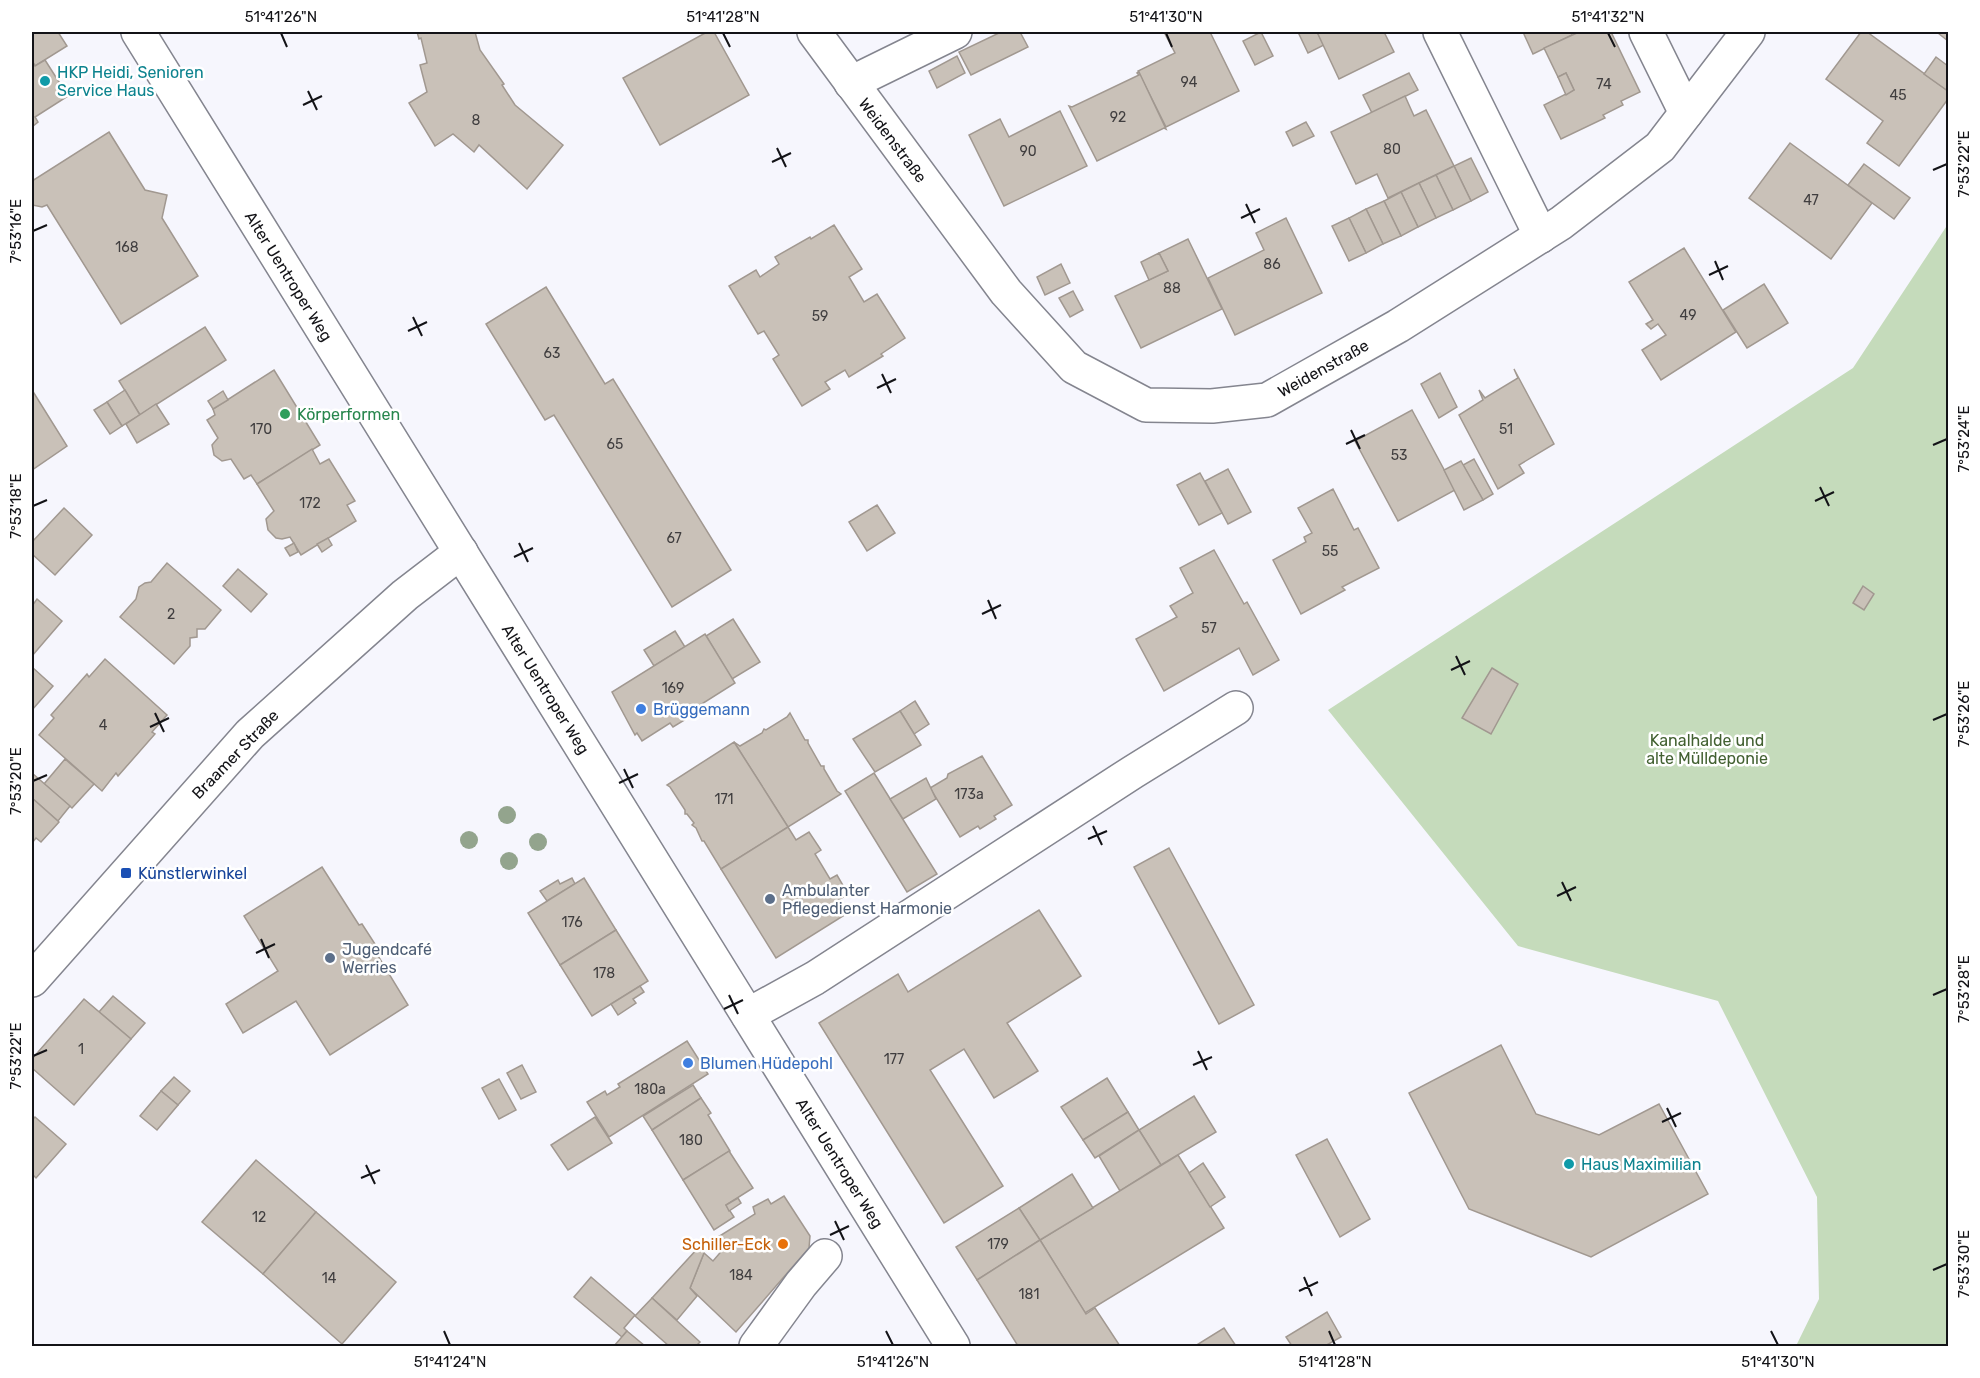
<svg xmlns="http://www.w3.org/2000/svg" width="1980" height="1378" font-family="Rubik,sans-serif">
	<rect width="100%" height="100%" fill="#f6f6fd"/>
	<polygon fill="#c5dbbb" points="1948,224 1948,1346 1796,1346 1819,1299 1817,1197 1718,1001 1518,946 1328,710 1853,368"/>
	<g fill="#c9c1b8" stroke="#a19890" stroke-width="1.5">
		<polygon points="32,32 58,32 67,46 35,66 32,61"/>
		<polygon points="417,32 475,32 480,50 504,84 502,85 515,105 563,145 527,189 479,145 474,152 453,134 435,146 409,103 427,92 420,65 427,63 421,38 419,39"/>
		<polygon points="707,32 714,32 749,95 660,145 623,78"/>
		<polygon points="1001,32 1020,32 1028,47 971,75 959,52"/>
		<polygon points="1164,32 1210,32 1239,91 1166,127 1138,71 1175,53"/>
		<polygon points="1261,32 1273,56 1255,65 1243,41"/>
		<polygon points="1298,32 1317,32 1324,45 1308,53"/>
		<polygon points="1317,32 1384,32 1394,52 1339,79"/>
		<polygon points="1523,32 1571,32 1572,35 1533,54"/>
		<polygon points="1579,32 1611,32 1640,92 1621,101 1623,105 1603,115 1605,118 1561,139 1544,105 1574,90 1566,73 1558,77 1544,48"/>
		<polygon points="1861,32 1867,32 1948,91 1948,99 1899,166 1867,143 1883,121 1826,79"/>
		<polygon points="1939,32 1948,32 1948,41 1938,33"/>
		<polygon points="957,56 965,73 937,88 929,71"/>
		<polygon points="1936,57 1948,66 1948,91 1924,74"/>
		<polygon points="45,60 68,96 35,117 38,122 32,127 32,61 35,66"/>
		<polygon points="1139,72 1166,129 1164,128 1097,161 1069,106 1072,107 1139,75 1137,73"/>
		<polygon points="1409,73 1418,90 1372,113 1363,95"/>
		<polygon points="1566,73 1574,90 1566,95 1558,77"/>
		<polygon points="1405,96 1414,116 1426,110 1454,166 1388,198 1377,174 1356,184 1331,132"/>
		<polygon points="1060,111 1087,166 1004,206 969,135 1000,119 1009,137"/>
		<polygon points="1306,122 1314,136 1293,146 1286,132"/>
		<polygon points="109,132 145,190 167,195 162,218 198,276 121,324 47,205 42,207 32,205 32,184 33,183 32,181"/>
		<polygon points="1790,143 1872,203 1831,259 1749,198"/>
		<polygon points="1471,158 1488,192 1471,201 1454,166"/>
		<polygon points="1864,164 1910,198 1894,219 1848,185"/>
		<polygon points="1454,166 1471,201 1453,210 1436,175"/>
		<polygon points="1436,175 1453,210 1436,218 1419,183"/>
		<polygon points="1419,183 1436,218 1418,227 1401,192"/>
		<polygon points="1401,192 1418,227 1401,236 1384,201"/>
		<polygon points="1384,201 1401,236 1383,244 1366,209"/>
		<polygon points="1366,209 1383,244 1366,253 1349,218"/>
		<polygon points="1286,218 1322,293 1235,335 1208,278 1264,250 1256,233"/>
		<polygon points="1349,218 1366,253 1349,261 1332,226"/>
		<polygon points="834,225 862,269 849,277 864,302 877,294 905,338 881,354 883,356 849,377 845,370 825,382 830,389 802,406 773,359 779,355 764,331 758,334 729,286 756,270 760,277 779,264 775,257 810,237 811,239"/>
		<polygon points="1188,239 1222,309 1141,348 1115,296 1168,271 1159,253"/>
		<polygon points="1684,248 1736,332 1661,380 1642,350 1666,335 1658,324 1651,329 1646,324 1653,320 1629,282"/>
		<polygon points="1159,253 1168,271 1149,280 1141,262"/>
		<polygon points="1061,264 1070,283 1045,295 1037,277"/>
		<polygon points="1764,284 1788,323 1747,348 1723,310"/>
		<polygon points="546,287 605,384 613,379 731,570 672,607 554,415 545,420 486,324"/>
		<polygon points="1073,291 1083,310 1070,317 1059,298"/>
		<polygon points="205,327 226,360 140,415 119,381"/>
		<polygon points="1514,369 1554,444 1519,465 1524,473 1498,489 1459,415 1483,400 1479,390 1485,398 1518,378"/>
		<polygon points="274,370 320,445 257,484 251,475 244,479 231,459 222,461 214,455 212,445 218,438 207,420 215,415 213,409"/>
		<polygon points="1440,373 1457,407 1439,418 1421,384"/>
		<polygon points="32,390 67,446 32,470"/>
		<polygon points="125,390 140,415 122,426 107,402"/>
		<polygon points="223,391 228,400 213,409 208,401"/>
		<polygon points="107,402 122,426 110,434 94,410"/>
		<polygon points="156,404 169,424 137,443 126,424"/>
		<polygon points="1412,410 1455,490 1398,521 1355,441"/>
		<polygon points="312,449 320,464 329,459 355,501 347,505 356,521 301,555 290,537 282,539 276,538 268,530 266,519 274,511 257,484"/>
		<polygon points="1474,459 1493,494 1483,500 1463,465"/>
		<polygon points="1461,461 1483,500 1464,510 1444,470"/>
		<polygon points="1228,469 1251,512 1228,524 1205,481"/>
		<polygon points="1200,473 1222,513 1199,525 1177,485"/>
		<polygon points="1333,489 1354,530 1358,528 1379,568 1342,587 1345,590 1301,614 1273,560 1306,542 1304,537 1312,533 1298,508"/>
		<polygon points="877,505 895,533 867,551 849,522"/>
		<polygon points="64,508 92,535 55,575 32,554 32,542"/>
		<polygon points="328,538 332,545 322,552 317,544"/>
		<polygon points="294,543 298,552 290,556 285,548"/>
		<polygon points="1214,550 1244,604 1247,602 1279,660 1253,675 1239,648 1164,691 1136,639 1177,617 1170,606 1193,593 1180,568"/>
		<polygon points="167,563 221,610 205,629 197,629 197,637 190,638 190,646 174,664 120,617 136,599 139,587 145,583 151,582"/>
		<polygon points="238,569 267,594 251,612 223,586"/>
		<polygon points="1863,586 1874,594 1864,610 1853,603"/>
		<polygon points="37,599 62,621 32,656 32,606"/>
		<polygon points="733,619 760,662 732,679 706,636"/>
		<polygon points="675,631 685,647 654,666 644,650"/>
		<polygon points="705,634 735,683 689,712 691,716 673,727 670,723 642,741 637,733 635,735 612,692"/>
		<polygon points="105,659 167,715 152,732 155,734 118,776 116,773 102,791 39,735 54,718 51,715 87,674 89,677"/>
		<polygon points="32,667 53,686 32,710"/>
		<polygon points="1492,668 1518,684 1491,734 1462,718"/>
		<polygon points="915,701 929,724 914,734 900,711"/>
		<polygon points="900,711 921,745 875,772 853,739"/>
		<polygon points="790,713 805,740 808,740 808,743 821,766 824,766 824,769 837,791 841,794 788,827 734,742 740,746 762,733 764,729 766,730 787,717"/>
		<polygon points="734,742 788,827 721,869 704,841 702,841 696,828 692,825 694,823 687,814 685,814 685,810 670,787 667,785"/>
		<polygon points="982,756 1012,805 994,816 996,819 980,829 978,826 960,837 930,788 947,778 948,774"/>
		<polygon points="65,759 94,784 72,808 44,784"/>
		<polygon points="32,773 70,806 58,821 32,798"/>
		<polygon points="874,773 937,874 907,892 845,791"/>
		<polygon points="926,778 936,799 903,819 890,799"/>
		<polygon points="32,798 59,822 41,842 36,838 32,843"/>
		<polygon points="788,827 796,840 809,832 821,850 815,854 830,879 837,875 848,894 835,902 843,916 776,958 721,869"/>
		<polygon points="1169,848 1254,1005 1219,1024 1134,867"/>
		<polygon points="322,867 359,925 362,924 375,944 372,946 408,1005 330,1055 296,1001 243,1033 226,1004 278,971 244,916"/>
		<polygon points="572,878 575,884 547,901 540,891 558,880 560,884"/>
		<polygon points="584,878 616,930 560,965 528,913"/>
		<polygon points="1039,910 1081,976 1007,1023 1038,1071 994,1098 964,1049 930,1070 1003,1186 944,1223 819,1023 898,974 908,992"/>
		<polygon points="616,930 648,981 592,1016 560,965"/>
		<polygon points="640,986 644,992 633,999 636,1003 618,1015 611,1004"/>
		<polygon points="113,996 145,1023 131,1039 99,1012"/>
		<polygon points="84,999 131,1039 74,1105 32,1068 32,1059"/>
		<polygon points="687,1041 708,1074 609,1137 587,1102 605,1091 607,1095 620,1087 618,1084"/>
		<polygon points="1501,1045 1536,1114 1599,1135 1659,1104 1708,1194 1591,1257 1469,1209 1409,1093"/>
		<polygon points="522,1065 536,1092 521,1099 507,1073"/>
		<polygon points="174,1077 190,1091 178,1105 161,1091"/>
		<polygon points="1107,1078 1128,1112 1083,1140 1061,1107"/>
		<polygon points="499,1079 516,1110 499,1119 482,1088"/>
		<polygon points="693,1085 701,1098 652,1130 643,1116"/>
		<polygon points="161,1091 178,1105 157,1130 140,1116"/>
		<polygon points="1194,1096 1216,1132 1161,1165 1139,1130"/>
		<polygon points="701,1098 711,1113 708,1115 730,1151 683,1180 652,1130"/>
		<polygon points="1128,1112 1139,1130 1095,1158 1083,1140"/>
		<polygon points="35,1117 66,1144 36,1178 32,1174 32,1120"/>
		<polygon points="595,1117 612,1143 568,1170 551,1145"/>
		<polygon points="1139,1130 1161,1165 1120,1191 1099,1156"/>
		<polygon points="1327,1139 1370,1219 1340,1237 1296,1155"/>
		<polygon points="729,1151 753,1188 726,1205 734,1217 714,1230 683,1180"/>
		<polygon points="1178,1155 1224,1228 1085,1313 1040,1240"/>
		<polygon points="256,1160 316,1212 263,1274 202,1222"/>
		<polygon points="1203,1163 1225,1197 1210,1207 1189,1173"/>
		<polygon points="1072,1174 1093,1208 1040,1240 1019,1208"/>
		<polygon points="784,1196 810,1236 809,1248 736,1332 690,1288 704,1253 713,1261 725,1247 718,1237 755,1214 753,1207 768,1199 771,1204"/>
		<polygon points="738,1198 741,1203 729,1211 726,1205"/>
		<polygon points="1019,1208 1040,1240 977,1280 956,1247"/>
		<polygon points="316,1212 396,1282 342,1344 263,1274"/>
		<polygon points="1040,1240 1086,1314 1095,1308 1120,1346 1018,1346 977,1280"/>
		<polygon points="699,1247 704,1253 690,1288 697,1296 677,1320 652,1298"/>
		<polygon points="591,1277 635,1315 624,1328 627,1331 622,1337 574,1297"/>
		<polygon points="652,1298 700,1342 696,1346 669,1346 635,1316"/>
		<polygon points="1327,1312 1341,1337 1325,1346 1292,1346 1286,1337"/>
		<polygon points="1224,1328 1236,1346 1195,1346"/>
		<polygon points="627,1331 645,1346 614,1346"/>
	</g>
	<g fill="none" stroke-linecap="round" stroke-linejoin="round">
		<defs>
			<g id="minor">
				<polyline points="138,32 953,1346"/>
				<polyline points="814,32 1006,292 1074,367 1146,405 1212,406 1267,400 1398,326 1561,223 1660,147 1748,32"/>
				<polyline points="1440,32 1541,236"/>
				<polyline points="1646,32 1686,113"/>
				<polyline points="851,83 955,32"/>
				<polyline points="32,980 250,734 405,595 461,552"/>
				<polyline points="748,1015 815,978 1133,772 1236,708"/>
				<polyline points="756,1346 801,1284 825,1256"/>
			</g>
		</defs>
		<use href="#minor" stroke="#84858f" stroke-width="36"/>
		<use href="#minor" stroke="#fff" stroke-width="33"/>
	</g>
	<g fill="#93a48d">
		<circle cx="507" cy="815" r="9"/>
		<circle cx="469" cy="840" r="9"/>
		<circle cx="538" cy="842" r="9"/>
		<circle cx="509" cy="861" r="9"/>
	</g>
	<path fill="none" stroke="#131317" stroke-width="2" d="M281,33L287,47M723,33L730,47M1166,33L1172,47M1608,33L1615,47M308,91L317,110M303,105L322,96M777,148L786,167M772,162L791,153M1933,170L1947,164M1246,204L1255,223M1241,218L1260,209M33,231L47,225M1715,261L1723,280M1709,275L1728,266M413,317L422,336M408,331L427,322M882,374L891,393M877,388L896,379M1351,430L1360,449M1346,444L1365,435M1933,445L1947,439M1820,487L1829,506M1815,501L1834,492M33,506L47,500M519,543L528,562M514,557L533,548M988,600L996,619M982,614L1001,605M1456,656L1465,675M1451,670L1470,661M155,713L164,732M1933,720L1947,714M150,727L169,718M624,769L633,788M33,781L47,775M619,783L638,774M1093,826L1102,845M1088,839L1107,831M1562,882L1571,901M1557,896L1576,887M261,939L269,958M256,953L275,944M729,995L738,1014M1933,995L1947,989M724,1009L743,1000M1198,1051L1207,1070M33,1056L47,1050M1193,1065L1212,1057M1667,1108L1676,1127M1662,1122L1681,1113M366,1165L375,1184M361,1178L380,1170M835,1221L844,1240M830,1235L849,1226M1933,1270L1947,1264M1304,1277L1312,1296M1299,1291L1318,1282M444,1331L450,1345M886,1331L893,1345M1329,1331L1335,1345M1771,1331L1778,1345"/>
	<g fill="#0f9aa8" stroke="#fff" stroke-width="2">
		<circle cx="45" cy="81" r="6"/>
		<circle cx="1569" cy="1164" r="6"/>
	</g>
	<circle fill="#2e9e5b" stroke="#fff" stroke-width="2" cx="285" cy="414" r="6"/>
	<g fill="#3f7fe0" stroke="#fff" stroke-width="2">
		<circle cx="641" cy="709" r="6"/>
		<circle cx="688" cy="1063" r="6"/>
	</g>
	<rect fill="#1a4fb4" stroke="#fff" stroke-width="2" x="120" y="867" width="12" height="12" rx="3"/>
	<g fill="#5c6f8a" stroke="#fff" stroke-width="2">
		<circle cx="770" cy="899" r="6"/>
		<circle cx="330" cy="958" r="6"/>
	</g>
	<circle fill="#e8710a" stroke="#fff" stroke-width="2" cx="783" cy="1244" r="6"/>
	<g text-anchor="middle" stroke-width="5" stroke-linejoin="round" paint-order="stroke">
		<g font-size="14" fill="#403e3f">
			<text x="1189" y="87">94</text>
			<text x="1604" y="89">74</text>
			<text x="1898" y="100">45</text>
			<text x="1118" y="122">92</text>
			<text x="476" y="125">8</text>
			<text x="1392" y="154">80</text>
			<text x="1028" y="156">90</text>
			<text x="1811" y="205">47</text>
			<text x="127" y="252">168</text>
			<text x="1272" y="269">86</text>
			<text x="1172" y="293">88</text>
			<text x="1688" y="320">49</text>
			<text x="820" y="321">59</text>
			<text x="552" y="358">63</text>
			<text x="261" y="434">170</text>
			<text x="1506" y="434">51</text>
			<text x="615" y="449">65</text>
			<text x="1399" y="460">53</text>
			<text x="310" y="508">172</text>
			<text x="674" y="543">67</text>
			<text x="1330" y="556">55</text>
			<text x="171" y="619">2</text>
			<text x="1209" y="633">57</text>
			<text x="673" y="693">169</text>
			<text x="103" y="730">4</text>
			<text x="969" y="799">173a</text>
			<text x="724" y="804">171</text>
			<text x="572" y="927">176</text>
			<text x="604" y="978">178</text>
			<text x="81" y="1054">1</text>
			<text x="894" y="1064">177</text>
			<text x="650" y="1094">180a</text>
			<text x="691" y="1145">180</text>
			<text x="259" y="1222">12</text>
			<text x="998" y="1249">179</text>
			<text x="741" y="1280">184</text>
			<text x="329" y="1283">14</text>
			<text x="1029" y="1299">181</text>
		</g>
		<g font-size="16" fill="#0d838f" stroke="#fff" text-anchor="start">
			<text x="57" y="78">HKP Heidi, Senioren<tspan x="57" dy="18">Service Haus</tspan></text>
			<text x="1581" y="1170">Haus Maximilian</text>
		</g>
		<g font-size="16" fill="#131317" stroke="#fff">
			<text transform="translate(893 140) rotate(53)" y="6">Weidenstraße</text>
			<text transform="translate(289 276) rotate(58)" y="6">Alter Uentroper Weg</text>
			<text transform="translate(1323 368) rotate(-29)" y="6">Weidenstraße</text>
			<text transform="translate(546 689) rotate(58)" y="6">Alter Uentroper Weg</text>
			<text transform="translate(235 754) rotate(-46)" y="6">Braamer Straße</text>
			<text transform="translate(840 1163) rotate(58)" y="6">Alter Uentroper Weg</text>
		</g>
		<g font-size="16" fill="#27864d" stroke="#fff" text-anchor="start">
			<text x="297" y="420">Körperformen</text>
		</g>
		<g font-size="16" fill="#366cbe" stroke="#fff" text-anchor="start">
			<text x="653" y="715">Brüggemann</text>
			<text x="700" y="1069">Blumen Hüdepohl</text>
		</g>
		<g font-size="16" fill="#426031" stroke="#fff">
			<text x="1707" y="746">Kanalhalde und<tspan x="1707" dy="18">alte Mülldeponie</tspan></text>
		</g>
		<g font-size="16" fill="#164399" stroke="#fff" text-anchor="start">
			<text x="138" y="879">Künstlerwinkel</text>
		</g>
		<g font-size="16" fill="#4e5e75" stroke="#fff" text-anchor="start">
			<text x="782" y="896">Ambulanter<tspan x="782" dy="18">Pflegedienst Harmonie</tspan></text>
			<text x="342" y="955">Jugendcafé<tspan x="342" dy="18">Werries</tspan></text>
		</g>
		<g font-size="16" fill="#c56008" stroke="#fff" text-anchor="end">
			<text x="771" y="1250">Schiller-Eck</text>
		</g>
	</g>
	<rect width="1980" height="1378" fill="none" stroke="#ffffff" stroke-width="66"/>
	<rect x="33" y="33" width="1914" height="1312" fill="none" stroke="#131317" stroke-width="2"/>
	<g font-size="15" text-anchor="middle" fill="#131317">
		<text x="281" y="22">51°41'26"N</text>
		<text x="723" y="22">51°41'28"N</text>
		<text x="1166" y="22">51°41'30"N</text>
		<text x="1608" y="22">51°41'32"N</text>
		<text transform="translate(1964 164) rotate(-90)" y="5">7°53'22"E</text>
		<text transform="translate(16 231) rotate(-90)" y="5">7°53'16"E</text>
		<text transform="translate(1964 439) rotate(-90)" y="5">7°53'24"E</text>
		<text transform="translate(16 506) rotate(-90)" y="5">7°53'18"E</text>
		<text transform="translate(1964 714) rotate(-90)" y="5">7°53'26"E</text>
		<text transform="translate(16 781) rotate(-90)" y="5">7°53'20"E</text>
		<text transform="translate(1964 989) rotate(-90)" y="5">7°53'28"E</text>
		<text transform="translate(16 1056) rotate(-90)" y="5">7°53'22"E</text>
		<text transform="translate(1964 1264) rotate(-90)" y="5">7°53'30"E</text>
		<text x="450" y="1367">51°41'24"N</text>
		<text x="893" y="1367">51°41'26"N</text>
		<text x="1335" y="1367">51°41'28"N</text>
		<text x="1778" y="1367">51°41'30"N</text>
	</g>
</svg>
